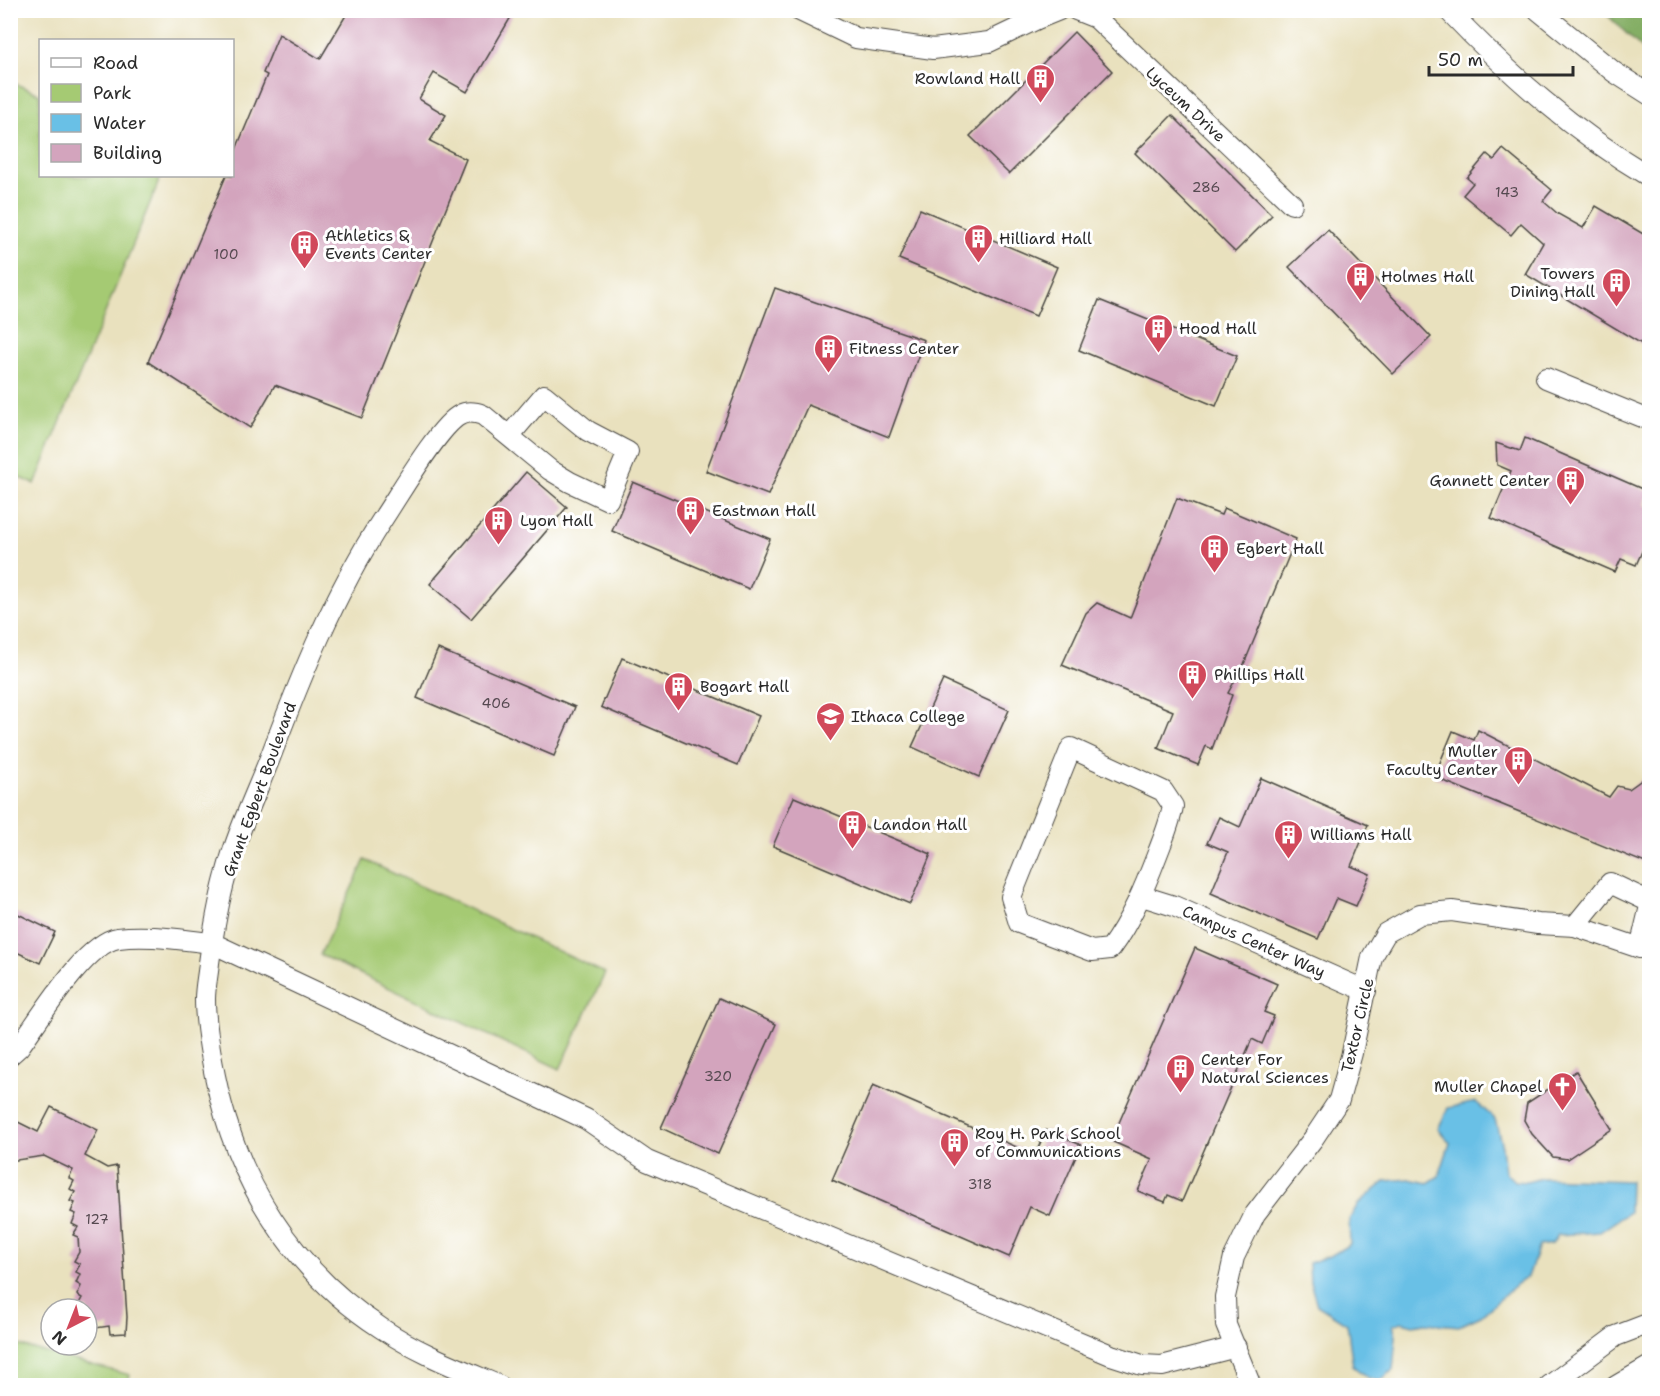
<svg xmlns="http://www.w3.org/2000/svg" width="1660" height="1396" font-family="'Shantell Sans',sans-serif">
	<rect width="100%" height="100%" fill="#fff"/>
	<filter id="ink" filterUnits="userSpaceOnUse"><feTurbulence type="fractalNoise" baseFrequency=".0167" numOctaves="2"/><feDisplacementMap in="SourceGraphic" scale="12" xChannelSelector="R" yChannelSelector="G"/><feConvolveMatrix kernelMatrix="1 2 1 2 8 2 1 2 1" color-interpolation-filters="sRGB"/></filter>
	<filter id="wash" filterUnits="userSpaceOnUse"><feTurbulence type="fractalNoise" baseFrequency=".008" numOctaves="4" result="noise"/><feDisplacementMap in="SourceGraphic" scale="24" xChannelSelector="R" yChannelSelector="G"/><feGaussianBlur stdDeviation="1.35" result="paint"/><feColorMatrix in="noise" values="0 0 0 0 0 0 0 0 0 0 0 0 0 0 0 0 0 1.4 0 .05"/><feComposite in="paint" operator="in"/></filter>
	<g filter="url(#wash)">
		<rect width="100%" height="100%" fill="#e9e1be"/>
		<g fill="#a5ca73" stroke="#687a4f" stroke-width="1.5">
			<polygon points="11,82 40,94 40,176 161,176 35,484 11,474"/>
			<polygon points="365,860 605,973 560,1069 320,955"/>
			<polygon points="10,1343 130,1375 127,1385 11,1385"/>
		</g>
		<polygon fill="#84ae65" stroke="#586c48" stroke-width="1.5" points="1603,11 1649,11 1649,55"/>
		<polygon fill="#69c0e6" stroke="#4a7688" stroke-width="1.5" points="1476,1102 1495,1119 1502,1147 1505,1172 1514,1181 1527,1182 1542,1178 1630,1181 1629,1212 1600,1232 1558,1235 1552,1244 1539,1246 1528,1277 1517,1284 1481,1316 1459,1326 1425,1323 1413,1325 1402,1322 1393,1325 1396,1336 1393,1370 1381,1380 1368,1378 1353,1366 1347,1324 1317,1305 1310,1282 1309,1263 1332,1255 1350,1244 1349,1220 1358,1204 1386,1181 1409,1179 1428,1183 1439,1176 1450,1143 1438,1129 1448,1108"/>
		<g id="blocks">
			<g fill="#d3a4bd">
				<polygon points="349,10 515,10 467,92 434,73 419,99 446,115 430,141 466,159 362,418 275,385 250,428 148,362 226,176 232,176 232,159 267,75 263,73 279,34 320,59"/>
				<polygon points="1074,32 1112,71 1009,174 970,136"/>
				<polygon points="1172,115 1272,215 1235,252 1135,153"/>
				<polygon points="1503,149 1552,190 1543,201 1558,214 1583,228 1596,206 1650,238 1650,349 1525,274 1543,243 1521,223 1511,235 1463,195 1473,183 1467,178 1487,154 1494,160"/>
				<polygon points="920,209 1057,267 1036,316 899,259"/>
				<polygon points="1328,230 1431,337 1393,374 1289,267"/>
				<polygon points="775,288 924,340 889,437 808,405 768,495 706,471"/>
				<polygon points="1099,300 1237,356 1216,406 1079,350"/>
				<polygon points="1525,438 1649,492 1644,505 1650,507 1650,533 1636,565 1621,559 1615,572 1491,518 1511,471 1497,465 1496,443 1520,451"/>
				<polygon points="526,472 567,507 471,619 430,584"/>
				<polygon points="633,482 770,539 749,589 612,531"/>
				<polygon points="1177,498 1221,515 1224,508 1296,539 1244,664 1228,693 1232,695 1212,749 1206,746 1198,765 1158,748 1173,711 1062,665 1086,613 1097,603 1130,618"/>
				<polygon points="438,649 575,707 554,756 417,698"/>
				<polygon points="622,658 759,716 738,765 601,707"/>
				<polygon points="943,680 1009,710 979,777 912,747"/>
				<polygon points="1478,730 1609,797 1617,786 1629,789 1650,774 1650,865 1434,777 1453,731 1474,740"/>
				<polygon points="1261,778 1368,825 1351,866 1370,874 1356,906 1336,898 1318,939 1211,893 1228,852 1207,843 1219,817 1240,827"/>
				<polygon points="794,797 931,854 910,904 773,846"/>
				<polygon points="10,910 55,932 40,963 10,949"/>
				<polygon points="1195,948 1277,984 1264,1012 1274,1016 1262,1044 1252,1039 1182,1201 1168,1195 1165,1202 1138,1191 1152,1159 1111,1141"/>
				<polygon points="719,998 776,1024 718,1154 661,1128"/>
				<polygon points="1576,1071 1612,1129 1567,1159 1553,1157 1532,1134 1524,1120 1527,1103"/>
				<polygon points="873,1085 1035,1155 1046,1130 1081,1145 1050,1216 1030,1207 1009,1257 832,1180"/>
				<polygon points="51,1107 98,1130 85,1156 107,1168 117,1166 127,1317 126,1333 110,1334 109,1326 89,1329 87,1309 76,1309 82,1298 77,1295 81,1286 76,1283 80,1274 76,1272 80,1264 74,1261 79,1252 78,1237 73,1235 78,1227 72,1224 76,1214 71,1212 75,1203 70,1201 75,1192 70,1189 74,1181 69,1178 73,1170 44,1156 10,1161 10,1118 38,1132"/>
			</g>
		</g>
	</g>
	<g filter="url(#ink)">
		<use href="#blocks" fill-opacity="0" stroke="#484641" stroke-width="1.5"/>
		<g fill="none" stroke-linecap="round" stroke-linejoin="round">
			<defs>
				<g id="minor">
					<polyline points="798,10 856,38 933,49 989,42 1037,19 1059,10"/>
					<polyline points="1076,10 1096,18 1292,204"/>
					<path d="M1448,10C1509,74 1573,131 1650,177"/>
					<polyline points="1538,10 1614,72 1650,95"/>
					<polyline points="1546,378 1644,418 1650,418"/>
					<path d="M1071,748L1163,791L1173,806C1170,823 1163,839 1157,855C1144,889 1131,920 1110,949L1092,951L1019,923L1011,897Z"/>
					<polyline points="1142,896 1174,906 1366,991"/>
					<polyline points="1575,926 1610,883 1650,902"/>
					<path d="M10,1055L19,1047C39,1020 85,943 118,938C148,934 181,940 212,943L586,1119L647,1161L1111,1355L1142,1365L1162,1366L1236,1347"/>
					<path d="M500,1386C460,1369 418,1353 381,1328C292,1270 236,1180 215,1076C210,1051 205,1024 205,999C205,987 208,975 209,963C213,934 218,904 226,875C236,835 255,796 270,758C301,676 334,594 382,520C397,498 439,425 460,415C467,411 475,412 483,415L550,470L570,482L608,500L628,452L588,431L544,395L509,436"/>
					<polyline points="1251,1386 1226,1325 1225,1297 1234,1257 1255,1214 1313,1139 1339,1100 1352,1053 1372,957 1386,933 1420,914 1452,911 1538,924 1575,926 1640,948 1650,906"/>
					<polyline points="1549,1386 1616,1336 1650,1323"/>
					<polyline points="1616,1386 1650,1366"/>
				</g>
			</defs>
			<use href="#minor" stroke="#484641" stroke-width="22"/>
			<use href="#minor" stroke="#fff" stroke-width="20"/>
		</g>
	</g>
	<defs>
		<symbol id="building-pin" viewBox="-11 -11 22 30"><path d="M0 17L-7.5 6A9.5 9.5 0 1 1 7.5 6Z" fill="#d1495b" stroke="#fff"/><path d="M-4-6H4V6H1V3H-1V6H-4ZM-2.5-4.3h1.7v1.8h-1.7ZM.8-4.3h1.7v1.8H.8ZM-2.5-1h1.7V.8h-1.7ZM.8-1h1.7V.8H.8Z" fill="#fff"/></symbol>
		<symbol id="university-pin" viewBox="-11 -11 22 30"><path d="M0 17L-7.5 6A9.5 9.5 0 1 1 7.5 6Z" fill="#d1495b" stroke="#fff"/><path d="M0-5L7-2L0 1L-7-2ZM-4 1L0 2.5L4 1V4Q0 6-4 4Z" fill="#fff"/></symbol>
		<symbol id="church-pin" viewBox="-11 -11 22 30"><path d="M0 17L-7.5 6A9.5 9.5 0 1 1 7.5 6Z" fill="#d1495b" stroke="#fff"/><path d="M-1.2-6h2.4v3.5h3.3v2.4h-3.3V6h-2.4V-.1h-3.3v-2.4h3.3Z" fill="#fff"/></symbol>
	</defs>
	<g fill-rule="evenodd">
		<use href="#building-pin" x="1024" y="62" width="33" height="45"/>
		<use href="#building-pin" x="962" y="222" width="33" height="45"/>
		<use href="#building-pin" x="288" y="228" width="33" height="45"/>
		<use href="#building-pin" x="1344" y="260" width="33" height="45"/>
		<use href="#building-pin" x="1600" y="266" width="33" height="45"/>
		<use href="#building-pin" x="1142" y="312" width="33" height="45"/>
		<use href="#building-pin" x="812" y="332" width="33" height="45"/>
		<use href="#building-pin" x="1554" y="464" width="33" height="45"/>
		<use href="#building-pin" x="674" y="494" width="33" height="45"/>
		<use href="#building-pin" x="482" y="504" width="33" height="45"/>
		<use href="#building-pin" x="1198" y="532" width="33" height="45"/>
		<use href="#building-pin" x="1176" y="658" width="33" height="45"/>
		<use href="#building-pin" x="662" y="670" width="33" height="45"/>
		<use href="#university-pin" x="814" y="700" width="33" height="45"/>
		<use href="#building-pin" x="1502" y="744" width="33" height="45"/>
		<use href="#building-pin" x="836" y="808" width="33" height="45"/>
		<use href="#building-pin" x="1272" y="818" width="33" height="45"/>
		<use href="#building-pin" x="1164" y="1052" width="33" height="45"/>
		<use href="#church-pin" x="1546" y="1070" width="33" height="45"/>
		<use href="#building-pin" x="938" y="1126" width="33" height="45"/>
	</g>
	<g text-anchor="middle" stroke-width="6" stroke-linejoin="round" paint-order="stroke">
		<g font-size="14" fill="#554950">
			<text x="1206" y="192">286</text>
			<text x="1507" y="197">143</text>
			<text x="226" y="259">100</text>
			<text x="496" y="708">406</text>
			<text x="718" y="1081">320</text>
			<text x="980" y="1189">318</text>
			<text x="97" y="1224">127</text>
		</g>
		<g font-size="16" fill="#2b2b2b" stroke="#fff" text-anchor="start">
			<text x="1020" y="84" text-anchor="end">Rowland Hall</text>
			<text x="325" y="241">Athletics &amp;<tspan x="325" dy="18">Events Center</tspan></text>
			<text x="999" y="244">Hilliard Hall</text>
			<text x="1595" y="279" text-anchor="end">Towers<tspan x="1595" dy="18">Dining Hall</tspan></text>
			<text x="1381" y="282">Holmes Hall</text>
			<text x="1179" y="334">Hood Hall</text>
			<text x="849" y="354">Fitness Center</text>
			<text x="1550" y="486" text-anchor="end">Gannett Center</text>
			<text x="712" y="516">Eastman Hall</text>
			<text x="520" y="526">Lyon Hall</text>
			<text x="1236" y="554">Egbert Hall</text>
			<text x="1214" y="680">Phillips Hall</text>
			<text x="700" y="692">Bogart Hall</text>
			<text x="851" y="722">Ithaca College</text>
			<text x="1498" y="757" text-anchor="end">Muller<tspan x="1498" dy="18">Faculty Center</tspan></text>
			<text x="873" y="830">Landon Hall</text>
			<text x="1310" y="840">Williams Hall</text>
			<text x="1201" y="1065">Center For<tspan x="1201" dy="18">Natural Sciences</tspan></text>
			<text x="1542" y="1092" text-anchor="end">Muller Chapel</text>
			<text x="975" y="1139">Roy H. Park School<tspan x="975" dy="18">of Communications</tspan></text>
		</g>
		<g font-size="16" fill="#2b2b2b" stroke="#fff">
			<text transform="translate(1186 104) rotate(43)" y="6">Lyceum Drive</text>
			<text transform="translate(259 789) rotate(-70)" y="6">Grant Egbert Boulevard</text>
			<text transform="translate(1254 941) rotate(24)" y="6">Campus Center Way</text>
			<text transform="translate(1357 1025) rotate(-77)" y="6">Textor Circle</text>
		</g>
	</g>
	<rect width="1660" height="1396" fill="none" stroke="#fff" stroke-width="36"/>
	<rect x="39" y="39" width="195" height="138" fill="#ffffff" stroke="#aaaaaa" stroke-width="1.5"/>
	<rect x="51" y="58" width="30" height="9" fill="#ffffff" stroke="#aaaaaa" stroke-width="1.5"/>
	<text x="93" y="69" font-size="18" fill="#2b2b2b">Road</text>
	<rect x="51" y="84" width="30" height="18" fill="#a5ca73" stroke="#aaaaaa" stroke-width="1.5"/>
	<text x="93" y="99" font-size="18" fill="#2b2b2b">Park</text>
	<rect x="51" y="114" width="30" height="18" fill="#69c0e6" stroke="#aaaaaa" stroke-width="1.5"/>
	<text x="93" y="129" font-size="18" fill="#2b2b2b">Water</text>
	<rect x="51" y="144" width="30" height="18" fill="#d3a4bd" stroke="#aaaaaa" stroke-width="1.5"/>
	<text x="93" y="159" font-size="18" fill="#2b2b2b">Building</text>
	<g transform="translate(69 1327) rotate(222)"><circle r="28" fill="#ffffff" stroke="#aaaaaa" stroke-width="1.5"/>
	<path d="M0-4.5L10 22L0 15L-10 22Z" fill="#d1495b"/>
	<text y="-9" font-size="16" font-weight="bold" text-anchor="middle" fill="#2b2b2b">N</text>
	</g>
	<path d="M1429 66v9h144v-9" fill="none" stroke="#2b2b2b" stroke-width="3"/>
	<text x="1438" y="66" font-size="18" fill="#2b2b2b" stroke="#ffffff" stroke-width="4.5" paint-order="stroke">50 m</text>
</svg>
